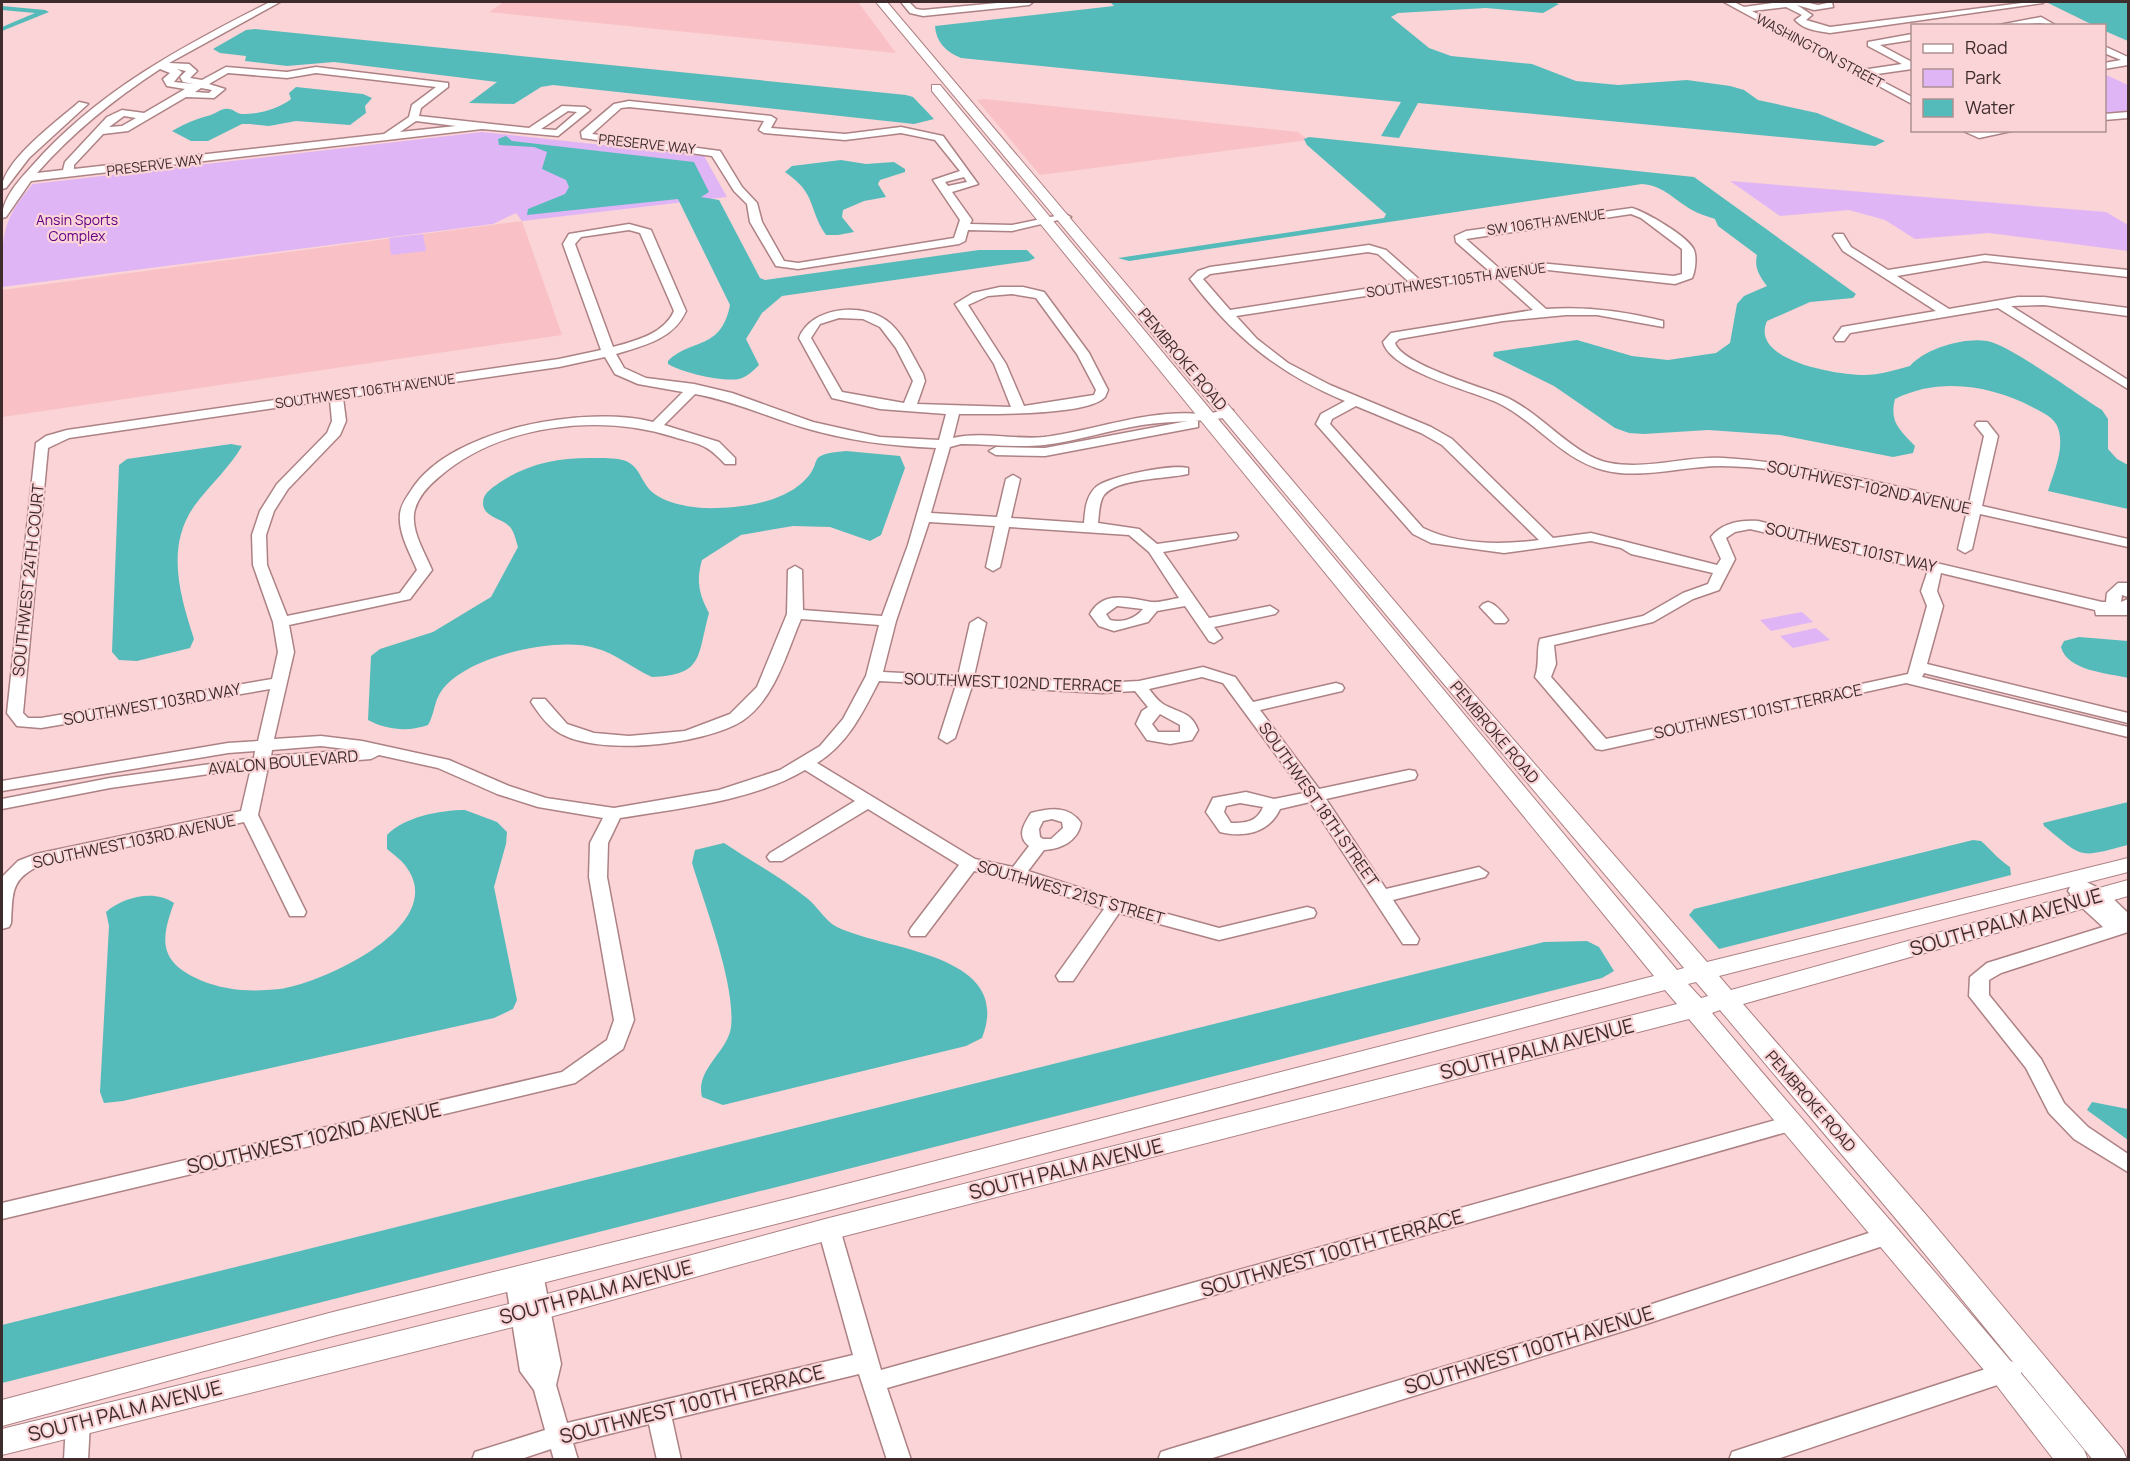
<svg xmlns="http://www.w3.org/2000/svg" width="2130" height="1461" font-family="Manrope,sans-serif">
	<rect width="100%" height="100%" fill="#fad4d6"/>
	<g fill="#f9c1c5">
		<polygon points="504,2 858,2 896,53 489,12"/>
		<polygon points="984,99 1298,132 1308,140 1040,175 977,100"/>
		<polygon points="522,221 562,335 2,417 2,290"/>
	</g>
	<g fill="#e0b5f6">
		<polygon points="2104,74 2128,85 2128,112 2105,114"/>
		<path d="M482,132L704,156L727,197L522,221L516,213L493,224L2,287C2,241 0,220 33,184Z"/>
		<polygon points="1730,181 2106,212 2128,225 2128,251 1989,233 1915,239 1885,220 1849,210 1780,216"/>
		<polygon points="423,234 426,251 391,255 389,238"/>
		<polygon points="1802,612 1813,622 1771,631 1760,620"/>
		<polygon points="1816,628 1830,640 1793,648 1780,636"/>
	</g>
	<g fill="#55bbba">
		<path d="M1110,2H1552L1559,4L1543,13L1486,8L1398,13L1391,17L1429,48L1451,56L1532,64L1576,81L1618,85L1687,80L1730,86L1744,90L1758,100L1817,113L1885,141L1875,146L1418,103L1399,138L1381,136L1401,102L961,58C946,52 936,42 935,26L1114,6Z"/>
		<polygon points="2046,2 2128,2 2128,41 2105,31 2104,26 2093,25"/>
		<polygon points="255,29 906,95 913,97 934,119 914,124 553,85 541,87 514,104 469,103 497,82 334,62 287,66 245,61 246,56 220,53 213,49 246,30"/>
		<path d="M296,87L363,94L372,98L365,106L366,113L350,125L296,121L269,126L250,124H242L208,141H191L172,131C186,123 196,119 211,115C217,113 221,108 229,109C233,109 236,113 241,114C256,115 279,109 291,99L289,93Z"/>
		<path d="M506,136L512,141L694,162L709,192L701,197L719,200L760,278L765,280L979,250H1027L1035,258L1029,261L782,296L762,313L746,339L759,365C753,371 747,377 739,379C722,382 683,373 668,364V361C691,338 721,351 730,305L678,199L527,215L528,209L565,194L569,187L566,180L542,169L547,152L534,147L499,145L498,139Z"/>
		<path d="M1309,137L1694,177L1856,294L1853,298L1810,302L1767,321C1749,361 1838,375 1864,375C1879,375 1896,370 1910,366C1924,349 1964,337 1987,341C2010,345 2078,395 2102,410L2108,419V449L2117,459L2128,465V509L2048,491C2054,471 2065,449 2058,428C2055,418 2042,412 2034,408C1991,385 1939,377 1895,399C1889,422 1900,430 1915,446L1913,453L1893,457L1780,435L1708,430L1644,434L1629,433L1615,428L1554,386L1493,356L1494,352L1577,340L1632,356L1668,360L1716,353L1730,343L1737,304L1744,296L1767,286C1759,276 1754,267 1757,255L1718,226L1715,219C1707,216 1699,214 1692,210C1674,200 1665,186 1642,184L1129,261L1118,258L1384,218L1386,214L1307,145L1304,139Z"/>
		<path d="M841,160L866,164L894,162L905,169V172L880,180L878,184L886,197L864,201L843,210L842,217L854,232L838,235H826C807,207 818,195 785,172L792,166Z"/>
		<path d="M231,444L242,446C230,467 210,485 195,505C165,546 180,596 194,639L190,648L137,661L119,660L112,652L119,465L127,459Z"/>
		<path d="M846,451L900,456L905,468L881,535L870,541L830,527L793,526L741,535L702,560C696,580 699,595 709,613C697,657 704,675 652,677C632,668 617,654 595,648C557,636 459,657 439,695C434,704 434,715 428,725C409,732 386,730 368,720L371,656L380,649L433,632L491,597L518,547C516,541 514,530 509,526C501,518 483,517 483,503C483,493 492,488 499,483C530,462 561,457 598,458C607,458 617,458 626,461C640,467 641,482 652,492C667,505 698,509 717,508C746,507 781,502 803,482C826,461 802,455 846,451Z"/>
		<path d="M2079,637L2128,641V678C2108,673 2067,671 2061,647L2064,641Z"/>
		<path d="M2128,802V845C2077,858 2085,859 2044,826L2043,823Z"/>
		<path d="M465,810L497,822L507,832L506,844L494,887L517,1000L513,1009L494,1018L123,1101L104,1103L100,1092L109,926L106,912C123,897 154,889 174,903C160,941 159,962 200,980C226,991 252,992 280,989C323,983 448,926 407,868C403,861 394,855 387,849V835C404,817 440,810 465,810Z"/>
		<path d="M1973,840L1981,841C1991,850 1998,859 2010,867L2011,875L1719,949L1689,915L1694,909Z"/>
		<path d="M724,843C751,861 782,878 808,899C818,907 825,921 837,927C886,951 1015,953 982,1038L966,1046L723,1105L702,1097C695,1069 728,1052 731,1027C736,985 705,906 692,863L695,850Z"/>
		<polygon points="1587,941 1599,947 1614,971 1602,978 2,1383 2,1325 1544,942"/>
		<polygon points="2092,1102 2128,1109 2128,1140 2087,1110"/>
	</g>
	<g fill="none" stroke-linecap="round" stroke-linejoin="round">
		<polygon fill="#55bbba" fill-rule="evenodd" points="2,6 45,10 49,12 2,31 2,27 35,13 2,10"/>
		<defs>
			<g id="minor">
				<path d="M270,2H280L169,63L189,64L197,71L190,78L202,80L226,67L287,72L316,67L448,83V87L421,108L419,116L529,128L562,106L585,107L590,110L558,136L482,129L31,181L6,217L2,218C2,198 20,179 32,166C98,91 183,46 270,2ZM160,69L170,73L163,79L167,86L185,89L144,113L122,110L107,117L65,162L63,170L37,173C73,132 114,99 160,69ZM177,69L186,71L180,77L183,82L194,84L174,82L182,72ZM228,73L287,78L316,73L436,87L412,105L409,117L384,134L74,169V165L103,134L128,131L186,97L214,98L225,89L209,84ZM201,88L212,90L209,93L195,92ZM568,111L577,112L556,130L541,129ZM124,116L136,118L122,126L109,127ZM416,121L456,126L400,132Z"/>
				<polygon points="901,2 909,2 916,9 923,10 1008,2 1033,2 1029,5 923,16 910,13"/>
				<path d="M1724,2H1734L1744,7L1780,2H1805L1818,5L1832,2L1833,7L1814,10L1797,5L1812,15L1806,20L1830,27L2030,2L2043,3L1830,33C1818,31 1804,30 1795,20L1802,15L1786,7L1752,11L1862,70L1902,64L1868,46V42L1912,34V40L1880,45L1912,62V69L1870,75L1912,97V104Z"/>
				<polygon points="2041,17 2057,26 2040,23 1994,26"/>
				<polygon points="2104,46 2128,57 2128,65 2104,69 2104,63 2121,60 2104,53"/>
				<path d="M629,101L771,116L776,119L771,128L845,134L901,127L943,136L978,184L952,192L972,220L970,224L1012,225L1065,214L1071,217L1012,231L968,230L965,241L959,244L798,269L776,266L750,222L747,204L734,191L712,156L582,138L581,132L614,104ZM629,107L764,121L759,130L764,133L845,140L901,133L935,140L960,171L933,180L960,220L954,238L798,263L784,261L762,222L757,203L742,187L720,151L592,134L621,108ZM964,177L967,182L948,186L945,182Z"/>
				<path d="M79,102L88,104L29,158L6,188L2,189C2,161 59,120 79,102Z"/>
				<polygon points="2128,112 2128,118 2104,120 2104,114"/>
				<polygon points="1961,130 2016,130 1979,138"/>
				<path d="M1632,208C1646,212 1689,237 1694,250C1697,258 1695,272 1692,278L1675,284L1539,269L1507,274L1546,309C1587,306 1624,311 1663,321V327L1597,315H1566L1503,321L1399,339L1395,343C1401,364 1482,387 1503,396C1540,411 1574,457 1610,463C1647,470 1686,456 1723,458C1807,463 1887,485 1969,503L1984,436L1975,425L1977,422H1987L1998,436L1982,506L2128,539V547L1980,514L1972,549L1965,553L1958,549L1967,511C1886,493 1804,467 1721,466C1683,466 1640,480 1603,470C1561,459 1535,420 1496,402C1469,390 1391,371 1383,342L1391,333L1533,310L1495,276L1236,316L1257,339L1288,363L1330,385L1431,427L1452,439L1553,538L1591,533L1717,565L1721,559L1711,537C1722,523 1740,520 1758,521L2102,602H2106L2107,593L2118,583H2128V597L2122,595L2121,602L2128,599V615H2096L2095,610L1941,573L1937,591L1943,606L1927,664L2128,713V723L1924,673L1922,677L2128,727V737L1906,683L1602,750L1596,749L1535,677C1540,663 1536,650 1540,639L1643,616L1683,593L1708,584L1713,573L1631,554L1621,548L1591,541L1504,553L1431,543L1413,534L1316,424L1321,414L1345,401C1278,373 1234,337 1190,279L1198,271L1210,267L1369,245L1386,250L1421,281L1488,270L1456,242L1455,236L1466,231ZM1631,214L1641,218L1682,249V274L1674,276L1539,263L1500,269L1466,239ZM1368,252L1378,254L1409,282L1230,310L1203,279L1210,274ZM1356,406L1421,433L1442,445L1539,540C1501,545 1458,545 1423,528L1330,424L1332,419ZM1750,529L1928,570L1921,591L1927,606L1908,674L1606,739L1551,677L1556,664L1554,645L1653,622L1693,599L1719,590L1735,559L1726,538L1735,532Z"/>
				<path d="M629,224L651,230L686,311C674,339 643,346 616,354L624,368L646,378L694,384L732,393L813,422L880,437L939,440L946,414L880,409L832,398L799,338C811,306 866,301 891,324C905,337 913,357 923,374L925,381L917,404L1011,407L994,364L955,304L973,293L1000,287H1023L1044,292L1089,353L1108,390L1105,397C1088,416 987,414 959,414L953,438C982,431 1014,440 1044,437C1097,430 1148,409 1201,414C1212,415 1222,408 1233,410V416C1203,423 1173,420 1142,425C1109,430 1077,441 1044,445C1017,448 988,444 961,444L950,447L931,513L997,517L1006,479L1013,475L1020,479L1011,518L1084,523C1085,510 1086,496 1096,487C1109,476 1171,464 1188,468V474C1167,479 1117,478 1104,495C1099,502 1099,515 1098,523L1139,529L1157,544L1236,533L1238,536L1236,539L1163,552L1209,618L1270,606L1278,611L1275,614L1214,627L1222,638L1214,643L1209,641L1185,606L1157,611L1148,622L1114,631L1099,626L1090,614C1103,590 1129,598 1151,602C1159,603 1171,599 1179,598L1149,552L1129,535L1009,527L1000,567L993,571L986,567L995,526L929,522L896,621L883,672L958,676L970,623L978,618L986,623L974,676L1102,683L1139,681L1203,667L1235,677L1253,702L1336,683L1342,685L1344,688L1342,691L1260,710L1319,789L1409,770L1415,771L1417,775L1415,779L1326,799L1386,889L1479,867L1488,873L1485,877L1393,900L1419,939L1417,944H1403L1310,802L1280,809C1269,833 1244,838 1220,832L1206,812L1213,798L1246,792L1274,799L1304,793L1223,683L1202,677L1149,689C1153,694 1157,700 1163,704C1178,713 1191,711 1198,730L1192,740L1170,744L1147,740L1136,724L1142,711L1148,707L1135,691L1102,693L972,686L955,738L947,743L939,738L956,685L879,681C863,712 848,744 817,763L975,859L1013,867L1029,846C1016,836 1024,824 1031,813C1049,808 1069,805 1081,823C1078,841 1061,849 1044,850L1028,871L1120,901L1219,928L1307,907L1314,909L1316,913L1314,917L1219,940L1119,913L1073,981H1059L1056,976L1104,909L1014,879L974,871L925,936H911L909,932L911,928L959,865L868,809L782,861H770L767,857L770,853L855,801L805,770C753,801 680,808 620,818L608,843L607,877L634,1020L623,1049L575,1083L2,1219V1203L562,1072L607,1040L614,1020L589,877L590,843L603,818L538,807L497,794L438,768L379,755L371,759L268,767L258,815L306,912L304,916H290L244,822L41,865C10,879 13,892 11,923L9,927L2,929V877L18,861L36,854L241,811L251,768L110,788L2,809V799L110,778L254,758L255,751L228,753L2,791V781L228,743L258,741L270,689L41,728L17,726L7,713L36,443L46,436L67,430L559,359L601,350L563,244L569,234ZM629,230L640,233L674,311C664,334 635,341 613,347L575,244L581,237ZM1012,294L1036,298L1077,354L1096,390L1094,395L1024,406L1006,364L968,305L988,296ZM839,318L863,319L880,327L896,348L913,381L904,403L842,392L811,338L820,324ZM605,357L615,374L638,384L683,392L653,422C586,405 452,428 412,489C407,497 401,504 400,514C398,533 410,553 417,570L400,593L287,616L267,565L266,535L274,511L288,489L340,435L346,421L343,398L559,367ZM695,394C734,401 768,417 805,428C849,441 891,446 936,448L908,545L882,616L803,610L802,570L795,566L788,570L787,614L757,687L730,714L685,731L629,736L594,733L567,724L545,699H533L531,702C537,711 546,724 555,730C593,758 703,745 742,721C775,699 786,654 801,619L879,625L866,676L843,719L820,746L780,770L719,790L614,808L546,798L509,786L449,760L362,741L321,736L274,739L294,652L289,625L410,599L432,570C425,553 412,533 414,514C416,499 428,486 439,477C500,424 600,413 674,437C700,445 706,443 725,464H735V458L719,442L664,425ZM330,400L332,421L327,433L277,484L260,511L252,535L253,565L273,622L278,652L272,679L41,718H28L23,713L48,448L69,438ZM1117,606L1143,609C1135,619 1122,623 1110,620L1106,614ZM1160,714L1180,725V732H1158L1152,724ZM321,746L354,750L271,756L272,750ZM1240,803L1263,807C1257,822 1246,823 1231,823L1224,812L1226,806ZM1052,819L1062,822L1063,828L1051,839H1043L1040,837L1039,829L1043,821Z"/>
				<polygon points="1835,234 1843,234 1851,247 1888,270 1985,255 2128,270 2128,277 1985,261 1897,276 1949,309 2018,297 2044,297 2128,308 2128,316 2044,305 2011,306 2128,380 2128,389 1998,308 1850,333 1844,341 1836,341 1834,338 1842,327 1936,311 1843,251 1833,236"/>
				<polygon points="1193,420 1198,421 1198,427 1045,456 996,455 989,451 996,447 1045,448"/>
				<path d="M1488,602C1496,604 1503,613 1508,620L1505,623H1495L1480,607L1483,604Z"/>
				<polygon points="2071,874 2106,892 2128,913 2128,932 2001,973 1989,980 1989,995 2041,1059 2064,1103 2088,1127 2128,1154 2128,1172 2074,1139 2049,1113 2026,1068 1969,996 1970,977 1987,963 2103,927 2078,904 2068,891 2070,887 2062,880"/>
				<polygon points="1790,1116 1797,1119 1800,1124 1797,1129 887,1388 911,1460 887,1460 859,1374 672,1419 681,1460 657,1460 649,1424 573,1443 578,1460 554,1460 551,1449 518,1460 472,1460 475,1452 545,1430 534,1390 520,1371 505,1278 508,1272 516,1269 522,1271 532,1265 540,1268 543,1274 561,1364 556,1385 567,1423 853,1355 818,1229 821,1223 829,1220 837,1223 840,1229 881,1370"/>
				<polygon points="1887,1227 1895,1230 1898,1236 1895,1242 1643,1325 1206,1460 1158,1460 1161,1452 1170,1449 1643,1307"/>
				<polygon points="2010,1361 2018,1364 2022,1371 2018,1378 1774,1460 1729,1460 1732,1452 1741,1449"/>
				<polygon points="78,1412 86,1415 90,1422 88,1460 64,1460 66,1422 70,1415"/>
			</g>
			<path id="major" d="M876,2H887L1452,669L1707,962L2128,858V872L1719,976L1731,990L2128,880V896L1743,1004L1927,1216L2123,1450L2127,1460H2093L1907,1232L1720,1010L1712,1013C1835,1160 1964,1301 2084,1450L2088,1460H2054L1994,1382L1689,1019L829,1240L521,1325L2,1455V1429L521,1301L829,1218L1677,1004L1665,990L819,1213L333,1336L2,1426V1400L333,1312L819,1191L1654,976L932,91V85H940L1677,970L1684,968L1438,677ZM1696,982L1708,996L1701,998L1688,984Z"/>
		</defs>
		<use href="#minor" stroke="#ad8285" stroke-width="3"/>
		<use href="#major" stroke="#ad8285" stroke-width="2"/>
		<use href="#minor" fill="#fff" fill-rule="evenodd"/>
		<use href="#major" fill="#fff" fill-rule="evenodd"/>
	</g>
	<g text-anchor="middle" stroke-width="4.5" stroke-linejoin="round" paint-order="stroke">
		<g font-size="14" fill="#3e2c2d" stroke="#fad4d6">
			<text transform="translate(1820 51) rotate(28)" y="5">WASHINGTON STREET</text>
			<text transform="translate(647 144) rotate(6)" y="5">PRESERVE WAY</text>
			<text transform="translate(155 165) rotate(-7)" y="5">PRESERVE WAY</text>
			<text transform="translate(1546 222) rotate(-8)" y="5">SW 106TH AVENUE</text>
			<text transform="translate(1456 280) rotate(-8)" y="5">SOUTHWEST 105TH AVENUE</text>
			<text transform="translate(365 391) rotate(-8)" y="5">SOUTHWEST 106TH AVENUE</text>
		</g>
		<g font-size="14" fill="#640085" stroke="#fad4d6">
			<text x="77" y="225">Ansin Sports<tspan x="77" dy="16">Complex</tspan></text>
		</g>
		<g font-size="16" fill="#3e2c2d" stroke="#fad4d6">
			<text transform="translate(1183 359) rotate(50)" y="6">PEMBROKE ROAD</text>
			<text transform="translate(1869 487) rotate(12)" y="6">SOUTHWEST 102ND AVENUE</text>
			<text transform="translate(1851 547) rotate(13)" y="6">SOUTHWEST 101ST WAY</text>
			<text transform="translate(28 580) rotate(-84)" y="6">SOUTHWEST 24TH COURT</text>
			<text transform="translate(1013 682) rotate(2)" y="6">SOUTHWEST 102ND TERRACE</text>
			<text transform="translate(152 704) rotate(-10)" y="6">SOUTHWEST 103RD WAY</text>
			<text transform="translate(1758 711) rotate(-12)" y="6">SOUTHWEST 101ST TERRACE</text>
			<text transform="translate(1495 732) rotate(50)" y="6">PEMBROKE ROAD</text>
			<text transform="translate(283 762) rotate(-5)" y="6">AVALON BOULEVARD</text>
			<text transform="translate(1319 804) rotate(55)" y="6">SOUTHWEST 18TH STREET</text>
			<text transform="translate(134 841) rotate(-12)" y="6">SOUTHWEST 103RD AVENUE</text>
			<text transform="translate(1071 892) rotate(16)" y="6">SOUTHWEST 21ST STREET</text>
			<text transform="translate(1811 1101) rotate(49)" y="6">PEMBROKE ROAD</text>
		</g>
		<g font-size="20" fill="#3e2c2d" stroke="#fad4d6">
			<text transform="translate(2006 922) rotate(-16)" y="7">SOUTH PALM AVENUE</text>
			<text transform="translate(1537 1049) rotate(-14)" y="7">SOUTH PALM AVENUE</text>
			<text transform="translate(314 1138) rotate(-13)" y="7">SOUTHWEST 102ND AVENUE</text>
			<text transform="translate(1066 1169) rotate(-14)" y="7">SOUTH PALM AVENUE</text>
			<text transform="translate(1332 1253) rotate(-16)" y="7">SOUTHWEST 100TH TERRACE</text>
			<text transform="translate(596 1292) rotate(-15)" y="7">SOUTH PALM AVENUE</text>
			<text transform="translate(1529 1350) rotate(-17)" y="7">SOUTHWEST 100TH AVENUE</text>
			<text transform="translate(692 1404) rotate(-14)" y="7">SOUTHWEST 100TH TERRACE</text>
			<text transform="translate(125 1411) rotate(-14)" y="7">SOUTH PALM AVENUE</text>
		</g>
	</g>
	<rect width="2130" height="1461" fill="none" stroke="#3e2c2d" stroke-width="6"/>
	<rect x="1911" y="24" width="195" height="108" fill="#fad4d6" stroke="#af9192" stroke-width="1.5"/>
	<rect x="1923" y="44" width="30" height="9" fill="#ffffff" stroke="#af9192" stroke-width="1.5"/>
	<text x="1965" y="54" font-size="18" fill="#3e2c2d">Road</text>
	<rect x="1923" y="69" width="30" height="18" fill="#e0b5f6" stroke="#af9192" stroke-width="1.5"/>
	<text x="1965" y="84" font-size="18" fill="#3e2c2d">Park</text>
	<rect x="1923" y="99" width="30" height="18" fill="#55bbba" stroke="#af9192" stroke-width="1.5"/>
	<text x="1965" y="114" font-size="18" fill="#3e2c2d">Water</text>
</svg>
